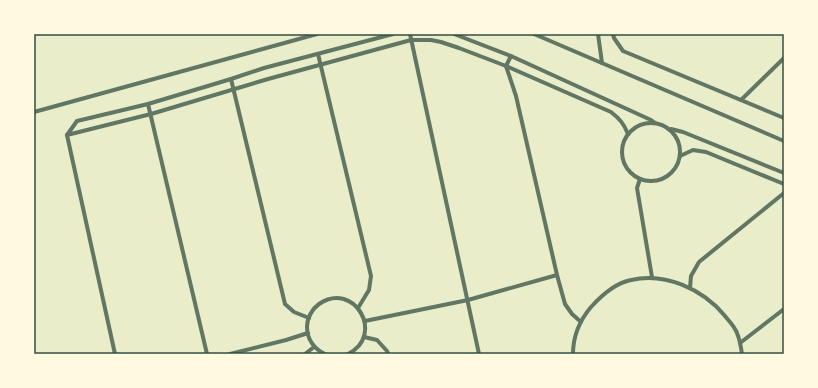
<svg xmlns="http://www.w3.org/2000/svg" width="818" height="388" font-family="Lato,sans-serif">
	<rect width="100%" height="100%" fill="#e9edc9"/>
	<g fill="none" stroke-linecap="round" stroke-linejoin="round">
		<g stroke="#617663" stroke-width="4">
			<polyline points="410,34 479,354"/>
			<polyline points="454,34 511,56 651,120 655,123"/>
			<polyline points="534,34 784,141"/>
			<polyline points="598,34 602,63"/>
			<polyline points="613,34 614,38 623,51 784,118"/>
			<polyline points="318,54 371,276 369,290 358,308"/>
			<polyline points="511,56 506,66 516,96 557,275 565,304 572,314 581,322"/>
			<polyline points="231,79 285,304 294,312 309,318"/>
			<polyline points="741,100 784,58"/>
			<polyline points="148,104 207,354"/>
			<polyline points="34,112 317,34"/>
			<circle cx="651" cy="152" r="29"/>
			<polyline points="671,129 683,132 784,173"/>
			<path d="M67,135L151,114L268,79L411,40H431L441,42L459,48L506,66L611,112C620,119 624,124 628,134"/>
			<polyline points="680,156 693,150 706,152 784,184"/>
			<polyline points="640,179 637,188 652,277"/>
			<polyline points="690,288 691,276 699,262 784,193"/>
			<polyline points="365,321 468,300 557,275"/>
			<polyline points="364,337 377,340 387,351 388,354"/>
			<polyline points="740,343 784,309"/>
			<polyline points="115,354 67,135 77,121 148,104 231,79 264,68 393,34"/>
			<polyline points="230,354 286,340 308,333"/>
			<polyline points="305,354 314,347"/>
			<path d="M325,354C314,349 307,339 307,327C307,318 312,309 319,304C354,280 386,335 348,354"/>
			<path d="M573,354C573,337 580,320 591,307C601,296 615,283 631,280C665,272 703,289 725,316C729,321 735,327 737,333C740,340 741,347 742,354"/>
		</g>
	</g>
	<rect width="818" height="388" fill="none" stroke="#fefae0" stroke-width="70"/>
	<rect x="35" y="35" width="748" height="318" fill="none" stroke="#344e41" stroke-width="1.5"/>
</svg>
